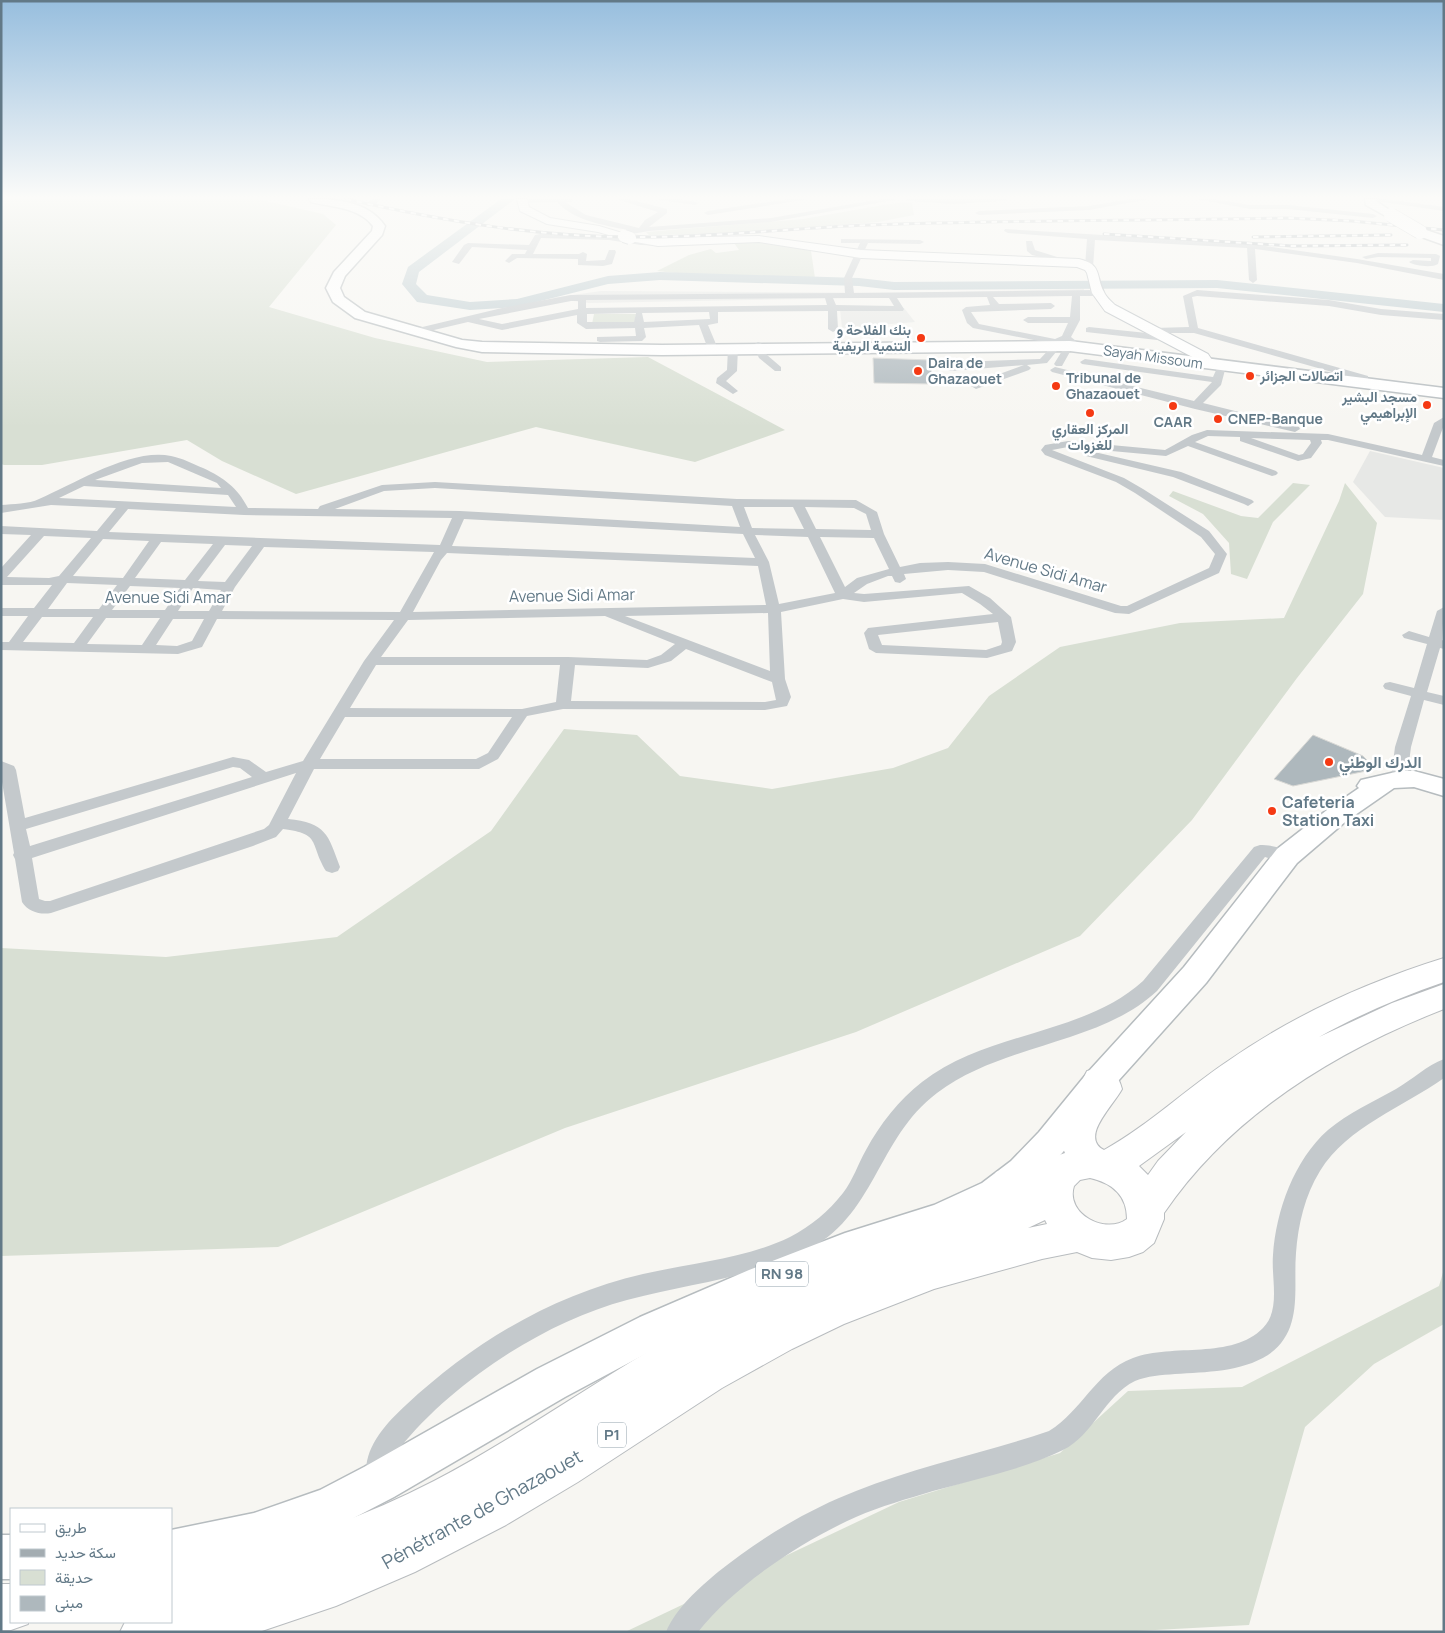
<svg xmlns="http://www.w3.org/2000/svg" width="1445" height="1633" font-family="Manrope,Vazirmatn,sans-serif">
	<rect width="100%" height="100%" fill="#f7f6f2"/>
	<g fill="#e7e8e6">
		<polygon points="1084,289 1084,294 589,303 551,298 601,291 913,293"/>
		<polygon points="904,308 915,322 842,328 840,309"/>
		<polygon points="1370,451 1444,468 1444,520 1385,517 1353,482"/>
	</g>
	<g fill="#d8dfd3">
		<polygon points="1,199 257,199 323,214 336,225 269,307 375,338 487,362 648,357 785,430 695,462 536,427 296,494 222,461 187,440 42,465 4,465 1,464"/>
		<polygon points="912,202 914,215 878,222 715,234 649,235 646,232 803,219 889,204"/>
		<polygon points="766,242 811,251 815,278 693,275 657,271 689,255 711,249 716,253 739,250 734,243"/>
		<polygon points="594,314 636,314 634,324 592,324"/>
		<polygon points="1293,483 1310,485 1273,522 1247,579 1231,574 1229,543 1203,514 1169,496 1173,491 1241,516 1258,518"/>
		<polygon points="1345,483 1377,523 1363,594 1297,678 1192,820 1080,936 856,1032 565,1128 278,1247 1,1256 1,948 166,957 337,937 491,831 564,729 637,735 680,776 772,789 893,768 948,748 989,696 1060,647 1180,623 1284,618 1339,501"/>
		<polygon points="1444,1269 1444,1324 1374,1364 1305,1427 1249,1625 1118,1632 625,1632 899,1502 1060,1453 1128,1391 1242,1387 1439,1286"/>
	</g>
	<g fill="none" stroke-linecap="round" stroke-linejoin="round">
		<polygon fill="#beccd0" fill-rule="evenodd" points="501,199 515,199 419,272 416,284 427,295 470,302 517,299 608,276 660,272 859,278 894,282 1217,280 1444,304 1444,312 1217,288 894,290 859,286 660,280 608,284 517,307 470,310 417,302 402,284 408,267"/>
	</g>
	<g fill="#aeb8bd" stroke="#d8d8d5">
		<polygon points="873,358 930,360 933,384 874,383"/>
		<polygon points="1313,735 1363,756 1376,769 1293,786 1274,779"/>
	</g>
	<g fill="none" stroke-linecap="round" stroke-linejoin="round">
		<defs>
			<path id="secondary" d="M517,199H527L529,207L550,218L599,226L629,235L658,238L759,236L861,250L1079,259C1103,265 1095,275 1104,292C1106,297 1111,301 1115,305L1208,354L1214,363L1212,366H1202L1198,360L1105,311L1092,293L1087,273L1085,270L1077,267L861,258L759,242L658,246L630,241L598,232L547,224L520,211Z"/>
			<g id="primary">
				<path d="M309,199C337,199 368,201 385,226L382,235L345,276L340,288L344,297L365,312L462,340L482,342L662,345L1070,341L1444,388V398L1070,351L662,355L482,352L456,347L355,318L333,302L326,288L334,272L372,231L373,226C359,207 331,207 311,202Z"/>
				<polygon points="1365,199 1377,199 1376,201 1397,215 1391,219 1366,205"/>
				<polygon points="1420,228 1444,236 1444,245 1416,235 1414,232"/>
				<polygon points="1400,771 1414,771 1444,779 1444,796 1414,787 1394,788 1345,822 1297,863 1206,983 1110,1090 1063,1152 1035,1183 1006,1205 955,1230 847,1266 775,1294 666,1343 565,1397 394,1497 344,1523 254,1555 171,1574 171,1530 254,1513 320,1490 364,1467 537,1369 640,1317 749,1270 845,1233 934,1205 982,1183 1011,1161 1039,1132 1088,1072 1184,967 1277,849 1327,810 1359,788 1357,786 1361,780"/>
				<rect x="1" y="1535" width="10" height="44"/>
			</g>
			<g id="motorway">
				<path d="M1444,958V982C1401,997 1358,1015 1319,1037L1392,1003L1444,984V1009C1334,1052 1231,1115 1164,1213V1219L1154,1243L1143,1252L1129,1257L1111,1260L1092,1258L1077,1252L1042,1259L934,1289L844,1324L792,1349L722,1388L578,1482L506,1525L415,1572L336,1606L259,1632H120L125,1622H171V1570C263,1552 351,1524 434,1481C529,1431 615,1366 710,1317C767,1287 827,1261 889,1240C930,1227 973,1218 1012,1199L996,1194L991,1183L996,1172L1009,1167L1043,1172C1047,1162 1055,1156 1065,1153C1052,1125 1069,1109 1086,1089L1082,1081L1087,1071C1105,1065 1117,1069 1122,1089C1114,1105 1079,1137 1104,1150C1149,1125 1186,1089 1228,1061C1294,1015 1367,982 1444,958ZM1186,1132L1158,1161L1148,1175L1139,1166ZM1090,1178C1112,1183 1127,1195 1127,1219C1106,1235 1065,1214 1074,1186L1080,1180ZM1045,1220L1047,1224L1028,1228Z"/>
				<polygon points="1,1584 11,1584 11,1622 28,1622 28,1624 11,1630 1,1630"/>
			</g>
		</defs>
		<use href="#secondary" stroke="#b8bec2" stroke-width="2"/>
		<use href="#primary" stroke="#b6bcbf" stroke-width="3"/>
		<use href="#motorway" stroke="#b8bcbf" stroke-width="2"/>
		<g fill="#c4c9cc" fill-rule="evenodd">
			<polygon points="372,199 381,199 374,206 368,206 367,204"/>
			<path d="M520,199H572V202H565L586,215L639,228L645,220L658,212L616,199H629L667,209V213L649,227L771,218L881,199H899L771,222L649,231L620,236L616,234L617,232L628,230C603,225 575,221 557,202L522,203L518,201Z"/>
			<polygon points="654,199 681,199 699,203 695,205"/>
			<polygon points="788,199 809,199 708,215 704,213 708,211"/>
			<polygon points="905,199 1007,199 1003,201 954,204 909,201"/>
			<polygon points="1130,199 1150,199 1089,210 979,215 975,213 979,211 1089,206"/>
			<polygon points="1196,199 1215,199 1250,205 1288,205 1373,214 1377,216 1373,218 1288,209 1250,209"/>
			<polygon points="1362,199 1385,199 1444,207 1444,211"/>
			<polygon points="1005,229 1251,244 1357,259 1444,274 1444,280 1357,263 1255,249 1257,280 1253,283 1249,280 1247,248 1095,240 1093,267 1089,270 1085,267 1087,239 1008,233 1004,231"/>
			<polygon points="540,234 609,236 641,241 665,242 669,244 665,246 641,245 609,240 541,238 533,254 579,254 583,252 587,254 586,261 605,260 609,250 615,250 616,252 612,264 603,266 578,265 578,259 517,258 509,263 505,261 512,254 525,254 527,250 472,247 459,264 452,262 464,245 468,243 529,245 535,235"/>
			<path d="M841,239L920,240L924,242L920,244L868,243L852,278L854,293L1098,290L1102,293L1098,296H1080V320L1071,337L1076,341L1062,366H1056L1054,364L1065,346V341L1047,363L1027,365L1031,368L1029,370L976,389L971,386L972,384L1024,365L951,371L948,370V366L985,361L1040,359L1054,344L973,328L967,323L962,310L966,307L990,305L987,297L897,298L904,309L903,311H837L838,329L833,332L828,329V311L718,312V323L708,325L718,349L713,352L708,349L699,325L644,328L646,337L642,341L600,342L597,341V337L636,336L635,328L586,329L577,323V315L502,330L468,322L417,334L412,331L414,329L502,308L571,295L845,293L844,278L860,243H841ZM1072,296L1070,317H1028L1023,320L1028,323H1068L1062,336L1055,339L979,324L971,312L1051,309L1055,306L1051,303L999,304L993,297ZM825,298L827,305L586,308V300ZM833,298H889L894,306L836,305ZM571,301H578V309L502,324L479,319ZM709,312L710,319L644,322L642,313ZM636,313L634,322H587V314Z"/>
			<polygon points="1026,241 1032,241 1035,250 1038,251 1073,262 1069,264 1032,255 1027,251"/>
			<path d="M1378,253L1436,254L1440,256L1438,264C1432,268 1415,266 1409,262L1413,260L1431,261V258L1378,257L1366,259L1362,257Z"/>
			<polygon points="1197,290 1329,300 1381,309 1444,314 1444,320 1381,315 1329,306 1197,296 1192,297 1198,328 1368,376 1368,380 1364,381 1194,333 1151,333 1149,331 1154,328 1189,327 1183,296"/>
			<polygon points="1089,327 1166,335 1171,338 1166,341 1086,332 1086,328"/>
			<polygon points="758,342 761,343 767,355 781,367 781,371 775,371 759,358 753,345"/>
			<polygon points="733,345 738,348 737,371 726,381 738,391 733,394 716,383 717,378 727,370 728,348"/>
			<polygon points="1085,359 1213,377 1217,368 1223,368 1225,370 1221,385 1203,403 1299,427 1300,429 1295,432 1195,409 1052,372 1050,370 1055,367 1194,401 1212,382 1082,364 1080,362"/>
			<path d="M1444,417V425L1432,457L1444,460V466L1328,440H1321L1322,443L1311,458L1298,461L1240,441V437L1208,436L1195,442L1276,471L1278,473L1276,475L1272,476L1188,446L1166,456L1068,447L1052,450L1124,478L1143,489L1209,531L1227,554L1219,573L1129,614L1115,613L984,572L948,570L904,574L906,579L900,583L895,582L892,576H888L867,584L854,593L864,594L969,586L990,598L1011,617L1016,642L1012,651L987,658L876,653L869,649L864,633L868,628L993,614L980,604L962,593L864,602L843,599L781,612L785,679L791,697L787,706L765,710L563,709L527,716L498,759L479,769H314L288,819C326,823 328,834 340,867L338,871L332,873L326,871C309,843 322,834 283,829L276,837L253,846L51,913C41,915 28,912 22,902L15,859L13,855L14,853L1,776V761L14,766L16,770L25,818L233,757L249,760L266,772L303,761L364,661L394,620L217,619L202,647L178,654L1,650V642H9L28,616H1V608H34L52,585H1V568L31,535L1,534V526L97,531L116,508L51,505L1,513V505C13,504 29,504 39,499C75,484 130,448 171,456C182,458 193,464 203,468C224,478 237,487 248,508L318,509L320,506L382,485L435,482L737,499L856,500L877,512L884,534L900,567L920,563L948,562L985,564L1121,606H1127L1209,568L1215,554L1201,537L1135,493L1116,482L1045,455L1041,450L1045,445L1068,441L1165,450L1192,435L1207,430L1328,434L1422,455L1434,423ZM1251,438L1310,440L1311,443L1303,454L1299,455ZM168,462L217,483L221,488L95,480L142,463ZM84,486L228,495L236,507L59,498ZM435,488L732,506L740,527L460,511L335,509L384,491ZM744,507H793L804,529L752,528ZM805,507L854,508L866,514L871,530L816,529ZM128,509L244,515L452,518L440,545L109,532ZM464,519L743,534L755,558L452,546ZM755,535L808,537L835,593L779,604L769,562ZM44,536L91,538L59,576L49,578L7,577ZM820,537L874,538L889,569L857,578L845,587ZM103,539L149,541L123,578L73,576ZM161,542L213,544L185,580L135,578ZM225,545L252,546L225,582L198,581ZM264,547L434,552L400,612L222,611L235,587ZM447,553L758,566L766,605L413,612L441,560ZM67,583L117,585L99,609H48ZM130,586L180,588L165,610H112ZM193,588L221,590L209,611H178ZM768,613L770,671L625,616ZM605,616L675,644L661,655L647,660L568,657H381L408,620ZM42,617H93L74,643L23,642ZM106,618H160L142,645L87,644ZM173,619H204L192,641L177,646L156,645ZM998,622L1002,642L1001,645L986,650L882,645L878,635ZM686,649L772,682L776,700L765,702L571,701L575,665L648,668L671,661ZM376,665H560L556,702L522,709L350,708ZM345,717H512L488,753L476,759H320ZM233,767L240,768L252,777L30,846L26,829ZM296,773L269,825L264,829L50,901H45L39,899L32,858Z"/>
			<polygon points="1090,451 1181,472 1252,500 1254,502 1248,506 1244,504 1173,477 1086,456 1084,454 1086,452"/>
			<polygon points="1444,607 1442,640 1444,641 1444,649 1440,648 1427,692 1444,696 1444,705 1424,700 1411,747 1407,778 1405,782 1393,782 1391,778 1395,747 1411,696 1385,689 1383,686 1385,683 1390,682 1414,688 1427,644 1404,638 1402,635 1409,631 1429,637 1437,611"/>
			<path d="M1260,845C1271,845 1289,848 1294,858L1292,862L1286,864L1265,857L1157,991C1099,1045 1003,1043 937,1093C876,1139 876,1217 804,1252C748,1279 686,1284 627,1300C544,1322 453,1382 399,1449C391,1462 394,1475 388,1489L379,1493L370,1489C356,1456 383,1426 406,1405C474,1342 552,1295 643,1274C692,1263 745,1259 790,1237C811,1226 829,1211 843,1193C853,1180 858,1164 866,1150C880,1124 899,1100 922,1082C988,1031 1084,1035 1143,981L1254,847Z"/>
			<path d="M1444,1059V1078C1402,1108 1348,1126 1320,1171C1305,1195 1298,1225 1296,1253C1293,1289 1304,1330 1268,1355C1241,1372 1206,1372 1175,1374C1162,1375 1147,1376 1135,1381C1104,1396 1094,1435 1063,1450C1022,1470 976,1479 933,1491C907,1499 881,1506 856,1517C802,1541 735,1585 698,1632H666C676,1608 699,1588 718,1572C759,1539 807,1510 856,1491C918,1466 985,1453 1049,1431C1083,1410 1094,1373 1133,1358C1173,1343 1232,1360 1263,1328C1281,1310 1271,1278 1273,1255C1276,1211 1294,1160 1328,1130C1348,1113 1373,1102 1396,1089C1412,1080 1427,1065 1444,1059Z"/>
		</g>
		<use href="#secondary" fill="#fff" fill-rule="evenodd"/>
		<use href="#primary" fill="#fff" fill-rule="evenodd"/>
		<use href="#motorway" fill="#fff" fill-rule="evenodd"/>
		<defs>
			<g id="rail">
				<path d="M346,199C443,221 542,238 642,237C717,237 793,228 869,225C1008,220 1147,221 1286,218L1352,221L1444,230"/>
				<polyline points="1104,234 1292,246 1407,245"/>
				<polyline points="1253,237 1391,235"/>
			</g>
		</defs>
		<use href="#rail" stroke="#a3acb1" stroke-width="3"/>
		<use href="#rail" stroke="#fff" stroke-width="2" stroke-dasharray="5.5" stroke-linecap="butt"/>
		<defs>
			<polyline id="secondary-bridge" points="624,236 630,238"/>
			<polyline id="primary-bridge" points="1391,215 1420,232"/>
		</defs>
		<use href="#secondary-bridge" stroke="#b8bec2" stroke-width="14" stroke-linecap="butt"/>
		<use href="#primary-bridge" stroke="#b6bcbf" stroke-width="15" stroke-linecap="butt"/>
		<use href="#secondary-bridge" stroke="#fff" stroke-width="12"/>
		<use href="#primary-bridge" stroke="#fff" stroke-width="14"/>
	</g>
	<linearGradient id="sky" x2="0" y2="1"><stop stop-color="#97bede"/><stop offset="0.46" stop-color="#fbfbf9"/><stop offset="1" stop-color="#fbfbf9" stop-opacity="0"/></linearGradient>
	<rect width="1445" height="428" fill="url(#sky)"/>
	<g fill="#f53a14" stroke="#fff" stroke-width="2">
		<circle cx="921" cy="338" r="5"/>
		<circle cx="918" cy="371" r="5"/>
		<circle cx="1250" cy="376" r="5"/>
		<circle cx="1056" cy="386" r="5"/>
		<circle cx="1427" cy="405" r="5"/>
		<circle cx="1173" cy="406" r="5"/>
		<circle cx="1090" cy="413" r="5"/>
		<circle cx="1218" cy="419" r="5"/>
		<circle cx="1329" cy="762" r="5"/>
		<circle cx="1272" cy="811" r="5"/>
	</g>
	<g text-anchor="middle" stroke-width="5" stroke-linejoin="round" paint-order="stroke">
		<g font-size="14" font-weight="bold" fill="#627987" stroke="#fff" text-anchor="start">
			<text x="911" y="335" text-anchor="end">بنك الفلاحة و<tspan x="911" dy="16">التنمية الريفية</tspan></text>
			<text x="928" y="368">Daira de<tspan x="928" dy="16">Ghazaouet</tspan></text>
			<text x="1260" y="381">اتصالات الجزائر</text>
			<text x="1066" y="383">Tribunal de<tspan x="1066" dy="16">Ghazaouet</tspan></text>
			<text x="1417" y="402" text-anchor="end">مسجد البشير<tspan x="1417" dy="16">الإبراهيمي</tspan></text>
			<text x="1228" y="424">CNEP-Banque</text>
			<text x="1173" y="427" text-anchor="middle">CAAR</text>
			<text x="1090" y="434" text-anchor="middle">المركز العقاري<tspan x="1090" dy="16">للغزوات</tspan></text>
		</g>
		<g font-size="14" fill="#627987" stroke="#fff">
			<text transform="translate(1153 357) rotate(8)" y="5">Sayah Missoum</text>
		</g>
		<g fill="#fff" stroke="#91a1ab" stroke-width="1">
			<rect x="756" y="1261.5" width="52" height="25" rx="4"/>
			<rect x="598" y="1422.5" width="28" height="25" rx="4"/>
		</g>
		<g font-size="15" font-weight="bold" fill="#627987">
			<text x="782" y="1279">RN 98</text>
			<text x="612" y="1440">P1</text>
		</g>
		<g font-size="16" fill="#627987" stroke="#fff">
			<text transform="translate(1046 570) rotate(16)" y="6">Avenue Sidi Amar</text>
			<text transform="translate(572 595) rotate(-1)" y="6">Avenue Sidi Amar</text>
			<text x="168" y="603">Avenue Sidi Amar</text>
		</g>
		<g font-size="16" font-weight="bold" fill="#627987" stroke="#fff" text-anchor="start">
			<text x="1339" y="768">الدرك الوطني</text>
			<text x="1282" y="808">Cafeteria<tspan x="1282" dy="18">Station Taxi</tspan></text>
		</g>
		<g font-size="19" fill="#627987" stroke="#fff">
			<text transform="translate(482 1509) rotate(-29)" y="7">Pénétrante de Ghazaouet</text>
		</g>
	</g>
	<rect width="1445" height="1633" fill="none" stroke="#627987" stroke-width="5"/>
	<rect x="10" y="1508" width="162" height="115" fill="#ffffff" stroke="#c0c9cf"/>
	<rect x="20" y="1524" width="25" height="8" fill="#ffffff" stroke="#c0c9cf"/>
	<text x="55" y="1533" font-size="15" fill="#627987">طريق</text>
	<rect x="20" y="1549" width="25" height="8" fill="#a3acb1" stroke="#c0c9cf"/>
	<text x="55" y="1558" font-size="15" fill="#627987">سكة حديد</text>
	<rect x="20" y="1570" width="25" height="15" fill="#d8dfd3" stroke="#c0c9cf"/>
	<text x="55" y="1583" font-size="15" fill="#627987">حديقة</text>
	<rect x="20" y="1596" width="25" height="15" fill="#aeb8bd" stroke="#c0c9cf"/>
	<text x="55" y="1608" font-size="15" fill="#627987">مبنى</text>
</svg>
